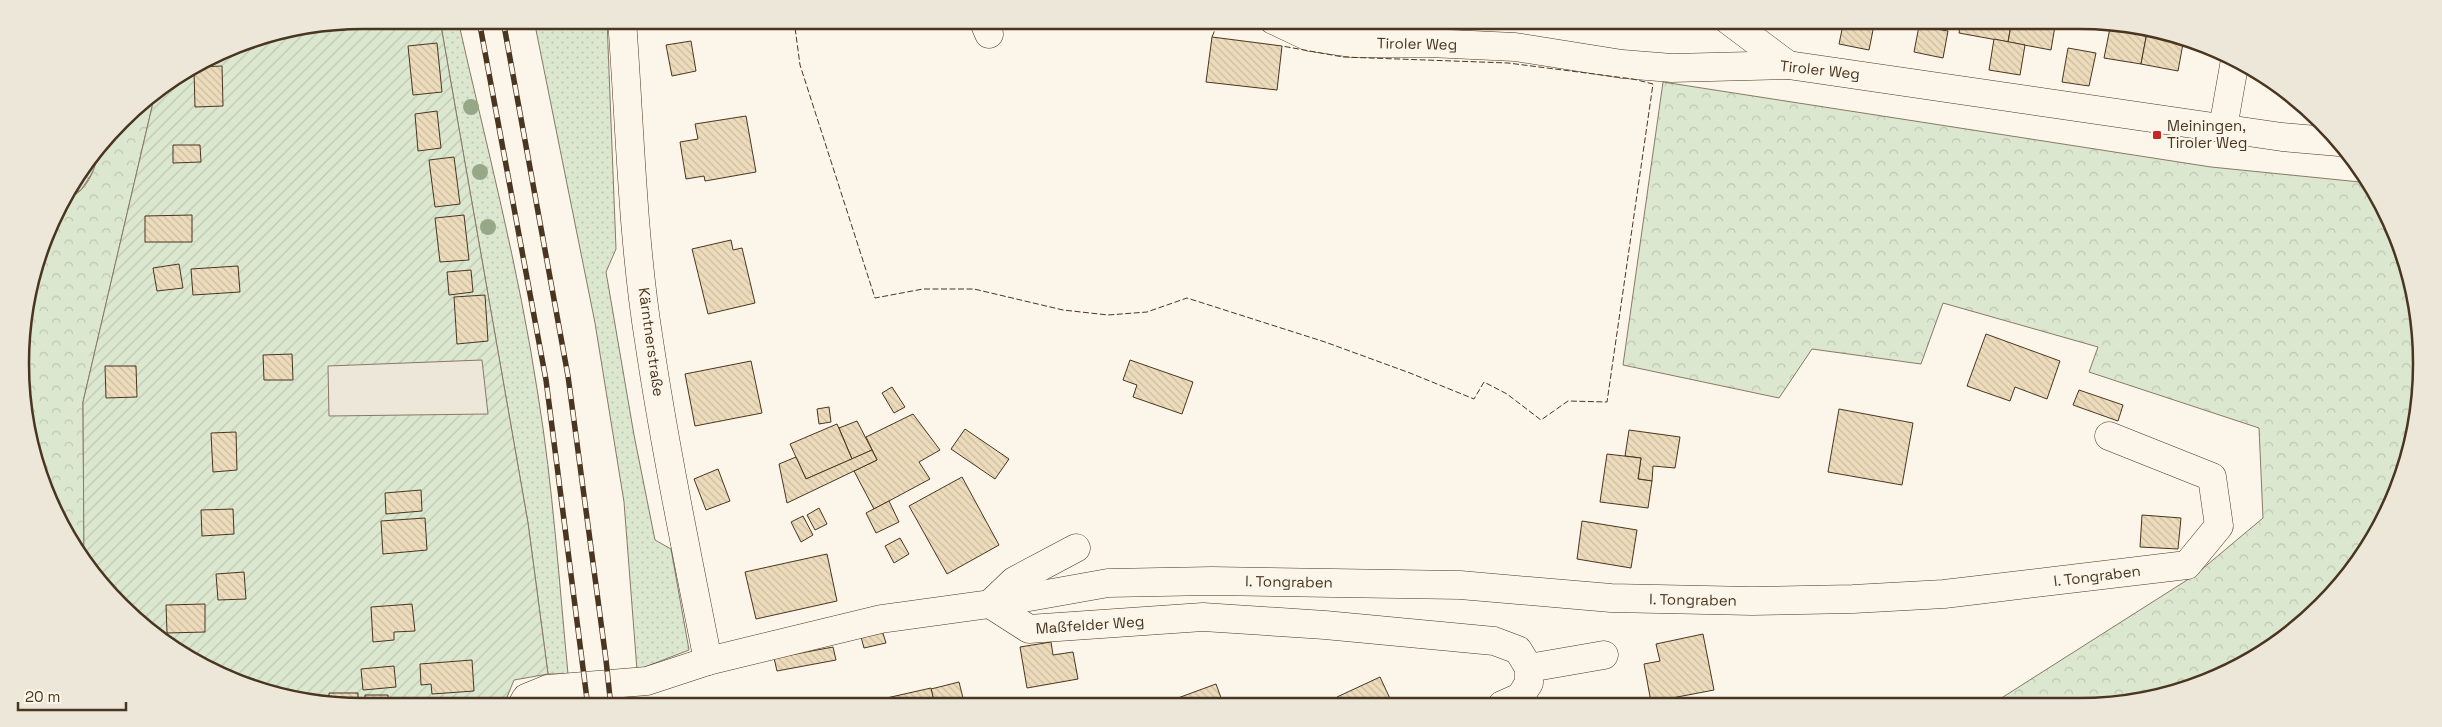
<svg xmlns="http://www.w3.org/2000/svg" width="2442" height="727" font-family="'Space Grotesk',sans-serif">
	<defs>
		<pattern id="grass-dots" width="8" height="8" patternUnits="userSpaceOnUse" patternTransform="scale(1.25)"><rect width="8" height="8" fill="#dce7d0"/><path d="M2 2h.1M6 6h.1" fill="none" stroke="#bec7b2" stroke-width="1.8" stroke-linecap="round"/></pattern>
		<pattern id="forest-crowns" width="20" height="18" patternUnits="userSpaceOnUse" patternTransform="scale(1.25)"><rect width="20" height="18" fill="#dce7d0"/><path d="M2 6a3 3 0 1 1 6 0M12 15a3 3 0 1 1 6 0" fill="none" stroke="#bec7b2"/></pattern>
		<pattern id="garden-furrows" width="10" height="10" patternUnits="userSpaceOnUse" patternTransform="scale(1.25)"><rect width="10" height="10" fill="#dce7d0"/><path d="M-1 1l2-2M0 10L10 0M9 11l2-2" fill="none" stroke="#bec7b2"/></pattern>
		<pattern id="building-back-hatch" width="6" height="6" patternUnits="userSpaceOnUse" patternTransform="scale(1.25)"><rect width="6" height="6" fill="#ecdcbc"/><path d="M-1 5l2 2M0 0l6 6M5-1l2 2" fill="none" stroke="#ccbda1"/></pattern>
	</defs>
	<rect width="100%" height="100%" fill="#fbf6e9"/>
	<g fill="url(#grass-dots)" stroke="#887966">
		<path d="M440,20H458C486,144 519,269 538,395C553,487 559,581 568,674H548L528,523Z"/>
		<polygon points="534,20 607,20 616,249 606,272 634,435 655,540 671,549 689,650 637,670 624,502 595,323"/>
		<polygon points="103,142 96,167 81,190 63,199 91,154"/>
	</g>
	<g fill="url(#forest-crowns)" stroke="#887966">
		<polygon points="1663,82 2211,167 2370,183 2396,232 2415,297 2422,364 2415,431 2376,535 2305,622 2230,672 2123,704 1992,704 2195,575 2263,518 2259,428 2089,372 2098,347 1943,303 1921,364 1812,349 1779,398 1623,365"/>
		<path d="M155,94L83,402L84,562L78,555L32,452L21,386L23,319L56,211C66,194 71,200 81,190C94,177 96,160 102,144C108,129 141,103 155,94Z"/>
	</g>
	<polygon fill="url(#garden-furrows)" stroke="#887966" points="364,20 440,20 528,523 548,674 514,680 503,707 364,707 296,700 232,681 173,649 121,607 84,562 83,402 155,94 232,46 297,27"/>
	<polygon fill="#ede7d9" stroke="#887966" points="482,360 488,414 329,416 328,366"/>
	<g fill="url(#building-back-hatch)" stroke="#4a3520">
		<polygon points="1440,20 1481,20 1480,25"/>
		<polygon points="1844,20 1874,25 1869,50 1839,44"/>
		<polygon points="1961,20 2012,20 2008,42 1959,33"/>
		<polygon points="2012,20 2056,20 2051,50 2008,42"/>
		<polygon points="2111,23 2148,27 2141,64 2104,58"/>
		<polygon points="1919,26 1948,31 1943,58 1914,52"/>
		<polygon points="2148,27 2184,38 2178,71 2141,64"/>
		<polygon points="1212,37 1282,46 1277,90 1206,82"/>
		<polygon points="1994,39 2025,45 2020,75 1989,70"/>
		<polygon points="691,41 696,71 672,76 666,45"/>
		<polygon points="437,43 442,92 413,95 408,46"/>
		<polygon points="2068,48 2096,53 2089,86 2062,82"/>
		<polygon points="222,66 223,106 195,107 194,70 199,67"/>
		<polygon points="437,111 441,148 418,151 415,114"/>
		<polygon points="746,116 756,172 705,181 704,176 686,179 680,142 698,139 695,124"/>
		<polygon points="173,145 200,145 201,162 173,163"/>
		<polygon points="454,157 460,204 435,207 429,160"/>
		<polygon points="192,215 192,242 145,242 145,216"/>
		<polygon points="464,215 469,260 440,262 435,218"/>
		<polygon points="731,240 733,250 742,248 755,303 708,314 692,249"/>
		<polygon points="179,264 183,288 157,291 153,268"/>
		<polygon points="238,266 240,292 193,295 191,269"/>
		<polygon points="471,270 473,292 449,295 447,272"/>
		<polygon points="485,295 488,341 457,344 454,297"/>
		<polygon points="1986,334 2060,361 2047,399 2015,387 2010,401 1967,386"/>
		<polygon points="292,354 293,380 264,380 263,355"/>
		<polygon points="1130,360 1193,382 1182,414 1133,397 1137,385 1123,380"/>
		<polygon points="751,361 762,413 695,426 685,374"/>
		<polygon points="105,366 136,366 137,397 106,398"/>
		<polygon points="892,387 905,407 894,413 882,393"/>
		<polygon points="2079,390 2123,405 2118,421 2073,405"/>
		<polygon points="829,407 831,422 819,424 817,409"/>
		<polygon points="1839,409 1913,423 1902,485 1828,472"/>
		<polygon points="913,414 940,450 919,462 930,479 874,509 854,471 877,460 866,437"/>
		<polygon points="857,421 872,450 852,459 839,428"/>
		<polygon points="837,424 852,459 806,479 790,444"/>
		<polygon points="965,429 1009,459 995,479 951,449"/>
		<polygon points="1629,430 1680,437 1675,468 1653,466 1652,481 1638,479 1641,458 1625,456"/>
		<polygon points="236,432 237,470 213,472 211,433"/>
		<polygon points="872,450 877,460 787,503 779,464 796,457 806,479"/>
		<polygon points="1607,454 1641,458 1638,479 1652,481 1648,508 1600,502"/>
		<polygon points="718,469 730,501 706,510 694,479"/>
		<polygon points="962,477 999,545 947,574 909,506"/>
		<polygon points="421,490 422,511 386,514 385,493"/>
		<polygon points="889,501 899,522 876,533 866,513"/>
		<polygon points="819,508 827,524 815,530 807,515"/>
		<polygon points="233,509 234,534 202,536 201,510"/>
		<polygon points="2142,515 2181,518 2178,549 2140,547"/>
		<polygon points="803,516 813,535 801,542 791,522"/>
		<polygon points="425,518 427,550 383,554 381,521"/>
		<polygon points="1582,521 1637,530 1631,568 1577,559"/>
		<polygon points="900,538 909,554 894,563 885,546"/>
		<polygon points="827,554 837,601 756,619 745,572"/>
		<polygon points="244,572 246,599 218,600 216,574"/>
		<polygon points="205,604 205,632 167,633 166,605"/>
		<polygon points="412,604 415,631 394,632 394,640 373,642 371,607"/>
		<polygon points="881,627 886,643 864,648 860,633"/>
		<polygon points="1703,634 1714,690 1651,702 1644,664 1660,661 1656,644"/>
		<polygon points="1051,642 1053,655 1073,652 1078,679 1027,688 1020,647"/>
		<polygon points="833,647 836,660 777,671 774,658"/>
		<polygon points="472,660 474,691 432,694 431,684 421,685 420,664"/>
		<polygon points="394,666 396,687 363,690 361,669"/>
		<polygon points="1380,677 1393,705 1341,705 1337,697"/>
		<polygon points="959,682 965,706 935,706 931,689"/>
		<polygon points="1216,684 1224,706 1168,706 1167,702"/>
		<polygon points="931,688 935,706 851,706"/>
		<polygon points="329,693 358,693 358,706 329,704"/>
		<polygon points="365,695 388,695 389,707 365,707"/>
	</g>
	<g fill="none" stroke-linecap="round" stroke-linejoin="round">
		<defs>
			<g id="minor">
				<path d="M622,20C630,126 632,235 649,341C665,448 687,554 708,661"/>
				<polyline points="983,20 989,34"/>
				<polyline points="1273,20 1309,37 1351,43 1429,43 1515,47 1622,64 1672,68 1788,65 2282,137 2339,142"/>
				<polyline points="1728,20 1788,65"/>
				<polyline points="2223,128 2235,60"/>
				<polyline points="990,604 1108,583 1212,581 1460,585 1611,598 1752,601 1853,599 1944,594 2187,565 2219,526 2212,477 2109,436"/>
				<polyline points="990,604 1014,581 1076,548"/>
				<polyline points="1529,668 1604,655"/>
				<polyline points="521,707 526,698 548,689 647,681 708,661 881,619 990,604 1029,629 1203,617 1325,625 1494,641 1518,650 1529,668 1529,683 1520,697 1502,705"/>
			</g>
		</defs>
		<use href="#minor" stroke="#4a3520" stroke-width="29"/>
		<use href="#minor" stroke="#fbf6e9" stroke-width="28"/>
		<defs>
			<g id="rail">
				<polyline points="479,20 546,380 588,707"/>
				<polyline points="503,20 568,376 606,660 611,707"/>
			</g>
		</defs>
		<use href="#rail" stroke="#4a3520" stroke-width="5.5"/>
		<use href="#rail" stroke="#fbf6e9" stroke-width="4" stroke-dasharray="11" stroke-linecap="butt"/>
		<g stroke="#4a3520" stroke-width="1" stroke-dasharray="6 2.5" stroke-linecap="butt">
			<polyline points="794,20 800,65 875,298 923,289 974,289 1063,310 1108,315 1147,312 1187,298 1325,342 1410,373 1474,399 1484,382 1507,394 1541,420 1568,401 1607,402 1653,84 1633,79 1508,63 1343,57 1282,46"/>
			<polyline points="1212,37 1219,20"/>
		</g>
	</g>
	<g fill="#96a887">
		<circle cx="471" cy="107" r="8"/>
		<circle cx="480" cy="172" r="8"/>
		<circle cx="488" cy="227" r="8"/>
	</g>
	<rect fill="#c62828" stroke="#fbf6e9" stroke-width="2" x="2152" y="130" width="10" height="10" rx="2.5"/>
	<g text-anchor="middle" stroke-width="4" stroke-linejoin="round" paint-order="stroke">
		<g font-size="15" fill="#4a3520" stroke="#fbf6e9">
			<text transform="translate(1417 44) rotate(1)" y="5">Tiroler Weg</text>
			<text transform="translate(1820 70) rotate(6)" y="5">Tiroler Weg</text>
			<text transform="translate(651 342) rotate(82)" y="5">Kärntnerstraße</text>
			<text transform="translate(2097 576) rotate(-7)" y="5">I. Tongraben</text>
			<text transform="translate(1289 582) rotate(1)" y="5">I. Tongraben</text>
			<text transform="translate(1693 600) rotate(1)" y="5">I. Tongraben</text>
			<text transform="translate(1090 625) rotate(-4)" y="5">Maßfelder Weg</text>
		</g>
		<g font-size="15" fill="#4a3520" stroke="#fbf6e9" text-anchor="start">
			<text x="2167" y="131">Meiningen,<tspan x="2167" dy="17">Tiroler Weg</tspan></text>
		</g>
	</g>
	<path d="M0 0H2442V727H0ZM363 29H2079A334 334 0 0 1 2413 363V364A334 334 0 0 1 2079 698H363A334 334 0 0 1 29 364V363A334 334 0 0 1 363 29Z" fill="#ede7d9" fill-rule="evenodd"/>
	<path fill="none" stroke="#4a3520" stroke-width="2.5" d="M363 29H2079A334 334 0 0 1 2413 363V364A334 334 0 0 1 2079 698H363A334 334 0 0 1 29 364V363A334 334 0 0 1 363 29Z"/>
	<path d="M18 702v8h108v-8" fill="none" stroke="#4a3520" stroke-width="2.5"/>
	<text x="25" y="702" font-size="15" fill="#4a3520" stroke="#fbf6e9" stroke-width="4" paint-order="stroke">20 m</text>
</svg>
